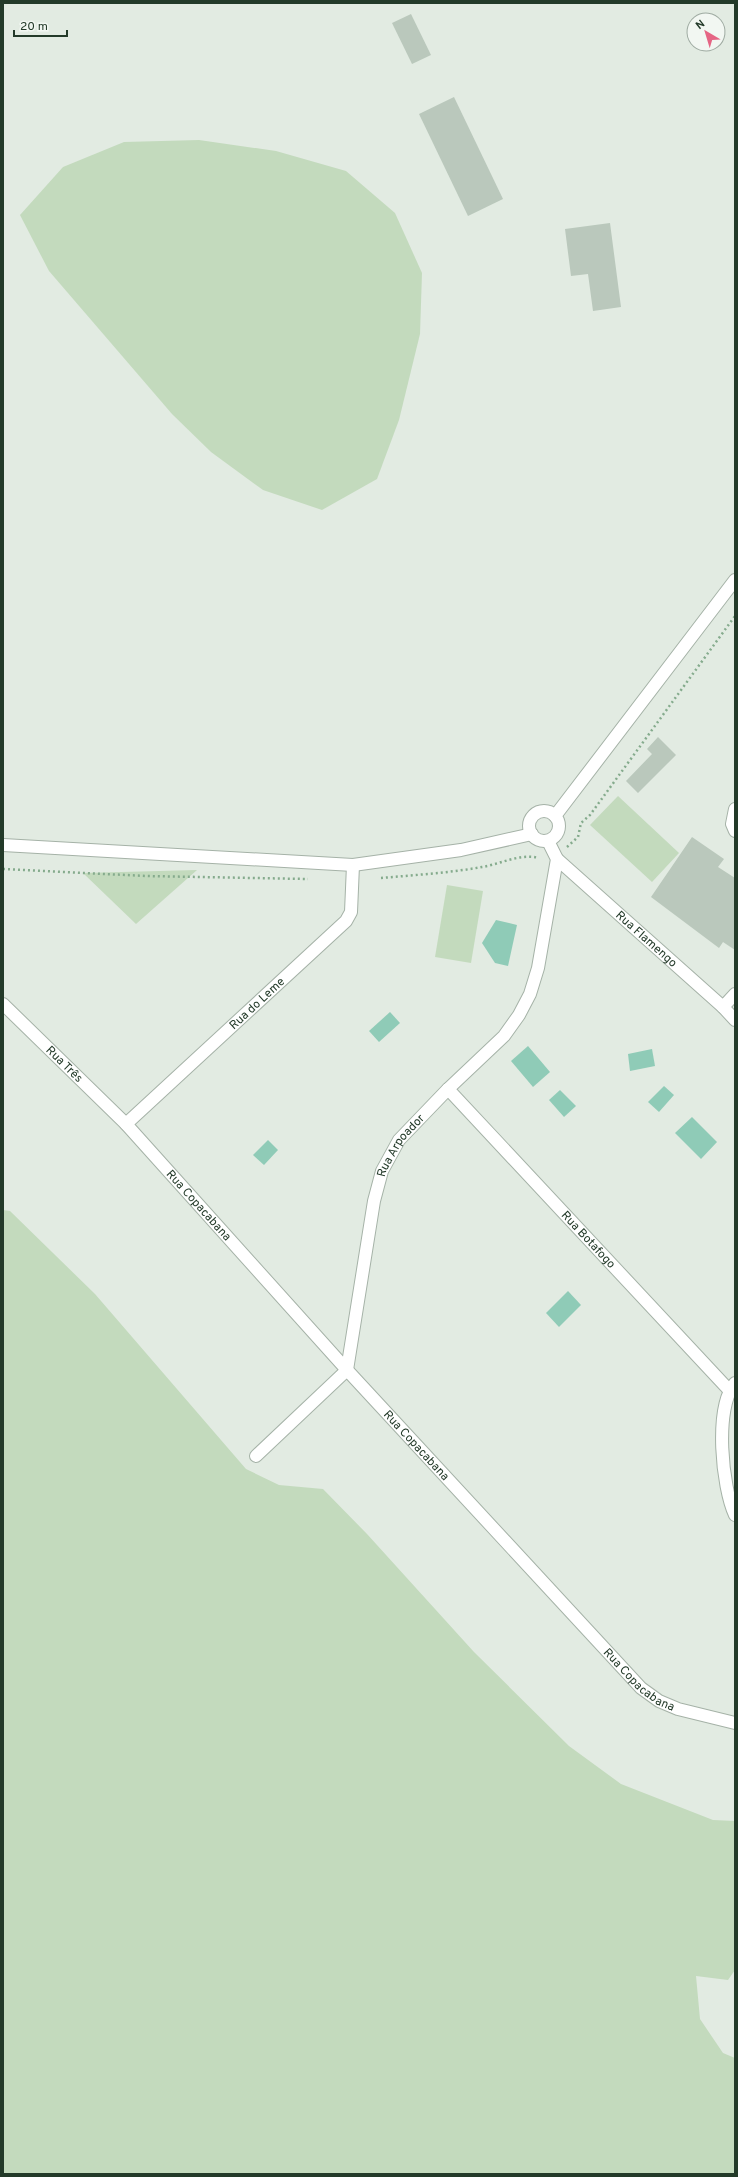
<svg xmlns="http://www.w3.org/2000/svg" width="738" height="2177" font-family="Overpass,sans-serif">
	<rect width="100%" height="100%" fill="#e2ebe2"/>
	<g fill="#c3dabd">
		<polygon points="199,140 276,151 346,171 395,213 422,273 420,334 399,420 377,479 322,510 263,490 211,452 172,414 49,271 20,215 63,167 124,142"/>
		<polygon points="618,796 679,853 652,882 590,825"/>
		<polygon points="197,870 136,924 83,873"/>
		<polygon points="447,885 483,891 471,963 435,957"/>
		<polygon points="3,1210 10,1211 95,1294 246,1469 279,1485 323,1489 367,1534 474,1652 569,1746 621,1784 713,1820 735,1821 735,1970 728,1980 696,1976 700,2019 723,2053 735,2058 735,2174 3,2174"/>
	</g>
	<g fill="#8fcbb7">
		<polygon points="496,920 517,925 508,966 495,963 482,943"/>
		<polygon points="390,1012 400,1023 379,1042 369,1031"/>
		<polygon points="528,1046 550,1072 533,1087 511,1061"/>
		<polygon points="652,1049 655,1066 630,1071 628,1054"/>
		<polygon points="664,1086 674,1095 659,1112 648,1102"/>
		<polygon points="560,1090 576,1106 564,1117 549,1100"/>
		<polygon points="692,1117 717,1142 701,1159 675,1133"/>
		<polygon points="268,1140 278,1150 264,1165 253,1155"/>
		<polygon points="568,1291 581,1305 559,1327 546,1313"/>
	</g>
	<g fill="#bac8bc">
		<polygon points="411,14 431,55 412,64 392,23"/>
		<polygon points="454,97 503,199 468,216 419,114"/>
		<polygon points="610,223 621,307 593,311 588,274 571,276 565,229"/>
		<polygon points="658,737 676,755 638,793 626,781 652,754 647,749"/>
		<polygon points="692,837 724,859 718,867 735,878 735,950 723,942 719,948 651,897"/>
	</g>
	<g fill="none" stroke-linecap="round" stroke-linejoin="round">
		<defs>
			<g id="minor">
				<polyline points="735,809 732,824 735,831"/>
				<circle cx="544" cy="826" r="15"/>
				<polyline points="555,816 735,580"/>
				<polyline points="3,845 353,865 461,850 532,834"/>
				<path id="s1" d="M557,859L723,1007L735,1020"/>
				<path id="s2" d="M3,1004L126,1124L347,1370L641,1688L659,1701L678,1709L735,1723"/>
				<polyline points="723,1007 735,994"/>
				<path id="s3" d="M448,1089L729,1390"/>
				<path id="s4" d="M126,1124L346,921L351,912L353,865"/>
				<path d="M735,1383C714,1408 722,1487 735,1515"/>
				<path id="s5" d="M256,1456L347,1370L374,1201L382,1171L399,1140L448,1089L504,1036L519,1015L530,994L538,968L557,859L548,841"/>
			</g>
		</defs>
		<use href="#minor" stroke="#a5b2a7" stroke-width="14"/>
		<g stroke="#85ab8d" stroke-width="2.5" stroke-dasharray="2 3" stroke-linecap="butt">
			<polyline points="567,847 578,837 581,823 590,815 735,616"/>
			<polyline points="3,869 146,876 308,879"/>
			<path d="M381,878C414,875 449,873 482,867C501,864 520,853 539,858"/>
		</g>
		<use href="#minor" stroke="#fff" stroke-width="12"/>
	</g>
	<g text-anchor="middle" stroke-width="3.5" stroke-linejoin="round" paint-order="stroke">
		<g font-size="12" fill="#233a29" stroke="#f2f7f2">
			<text dy="4" stroke="none"><textPath href="#s1" startOffset="120">Rua Flamengo</textPath></text>
			<text dy="4" stroke="none"><textPath href="#s4" startOffset="178">Rua do Leme</textPath></text>
			<text dy="4" stroke="none"><textPath href="#s2" startOffset="86">Rua Três</textPath></text>
			<text dy="4" stroke="none"><textPath href="#s5" startOffset="359">Rua Arpoador</textPath></text>
			<text dy="4" stroke="none"><textPath href="#s2" startOffset="281">Rua Copacabana</textPath></text>
			<text dy="4" stroke="none"><textPath href="#s3" startOffset="206">Rua Botafogo</textPath></text>
			<text dy="4" stroke="none"><textPath href="#s2" startOffset="605">Rua Copacabana</textPath></text>
			<text dy="4" stroke="none"><textPath href="#s2" startOffset="929">Rua Copacabana</textPath></text>
		</g>
	</g>
	<rect width="738" height="2177" fill="none" stroke="#233a29" stroke-width="8"/>
	<g transform="translate(706 32) rotate(322)"><circle r="19" fill="#f2f7f2" stroke="#9faba2"/>
	<path d="M0-3L7 15L0 10L-7 15Z" fill="#e56584"/>
	<text y="-6" font-size="11" font-weight="bold" text-anchor="middle" fill="#233a29">N</text>
	</g>
	<path d="M14 30v6h53v-6" fill="none" stroke="#233a29" stroke-width="2"/>
	<text x="20" y="30" font-size="12" fill="#233a29" stroke="#f2f7f2" stroke-width="3" paint-order="stroke">20 m</text>
</svg>
